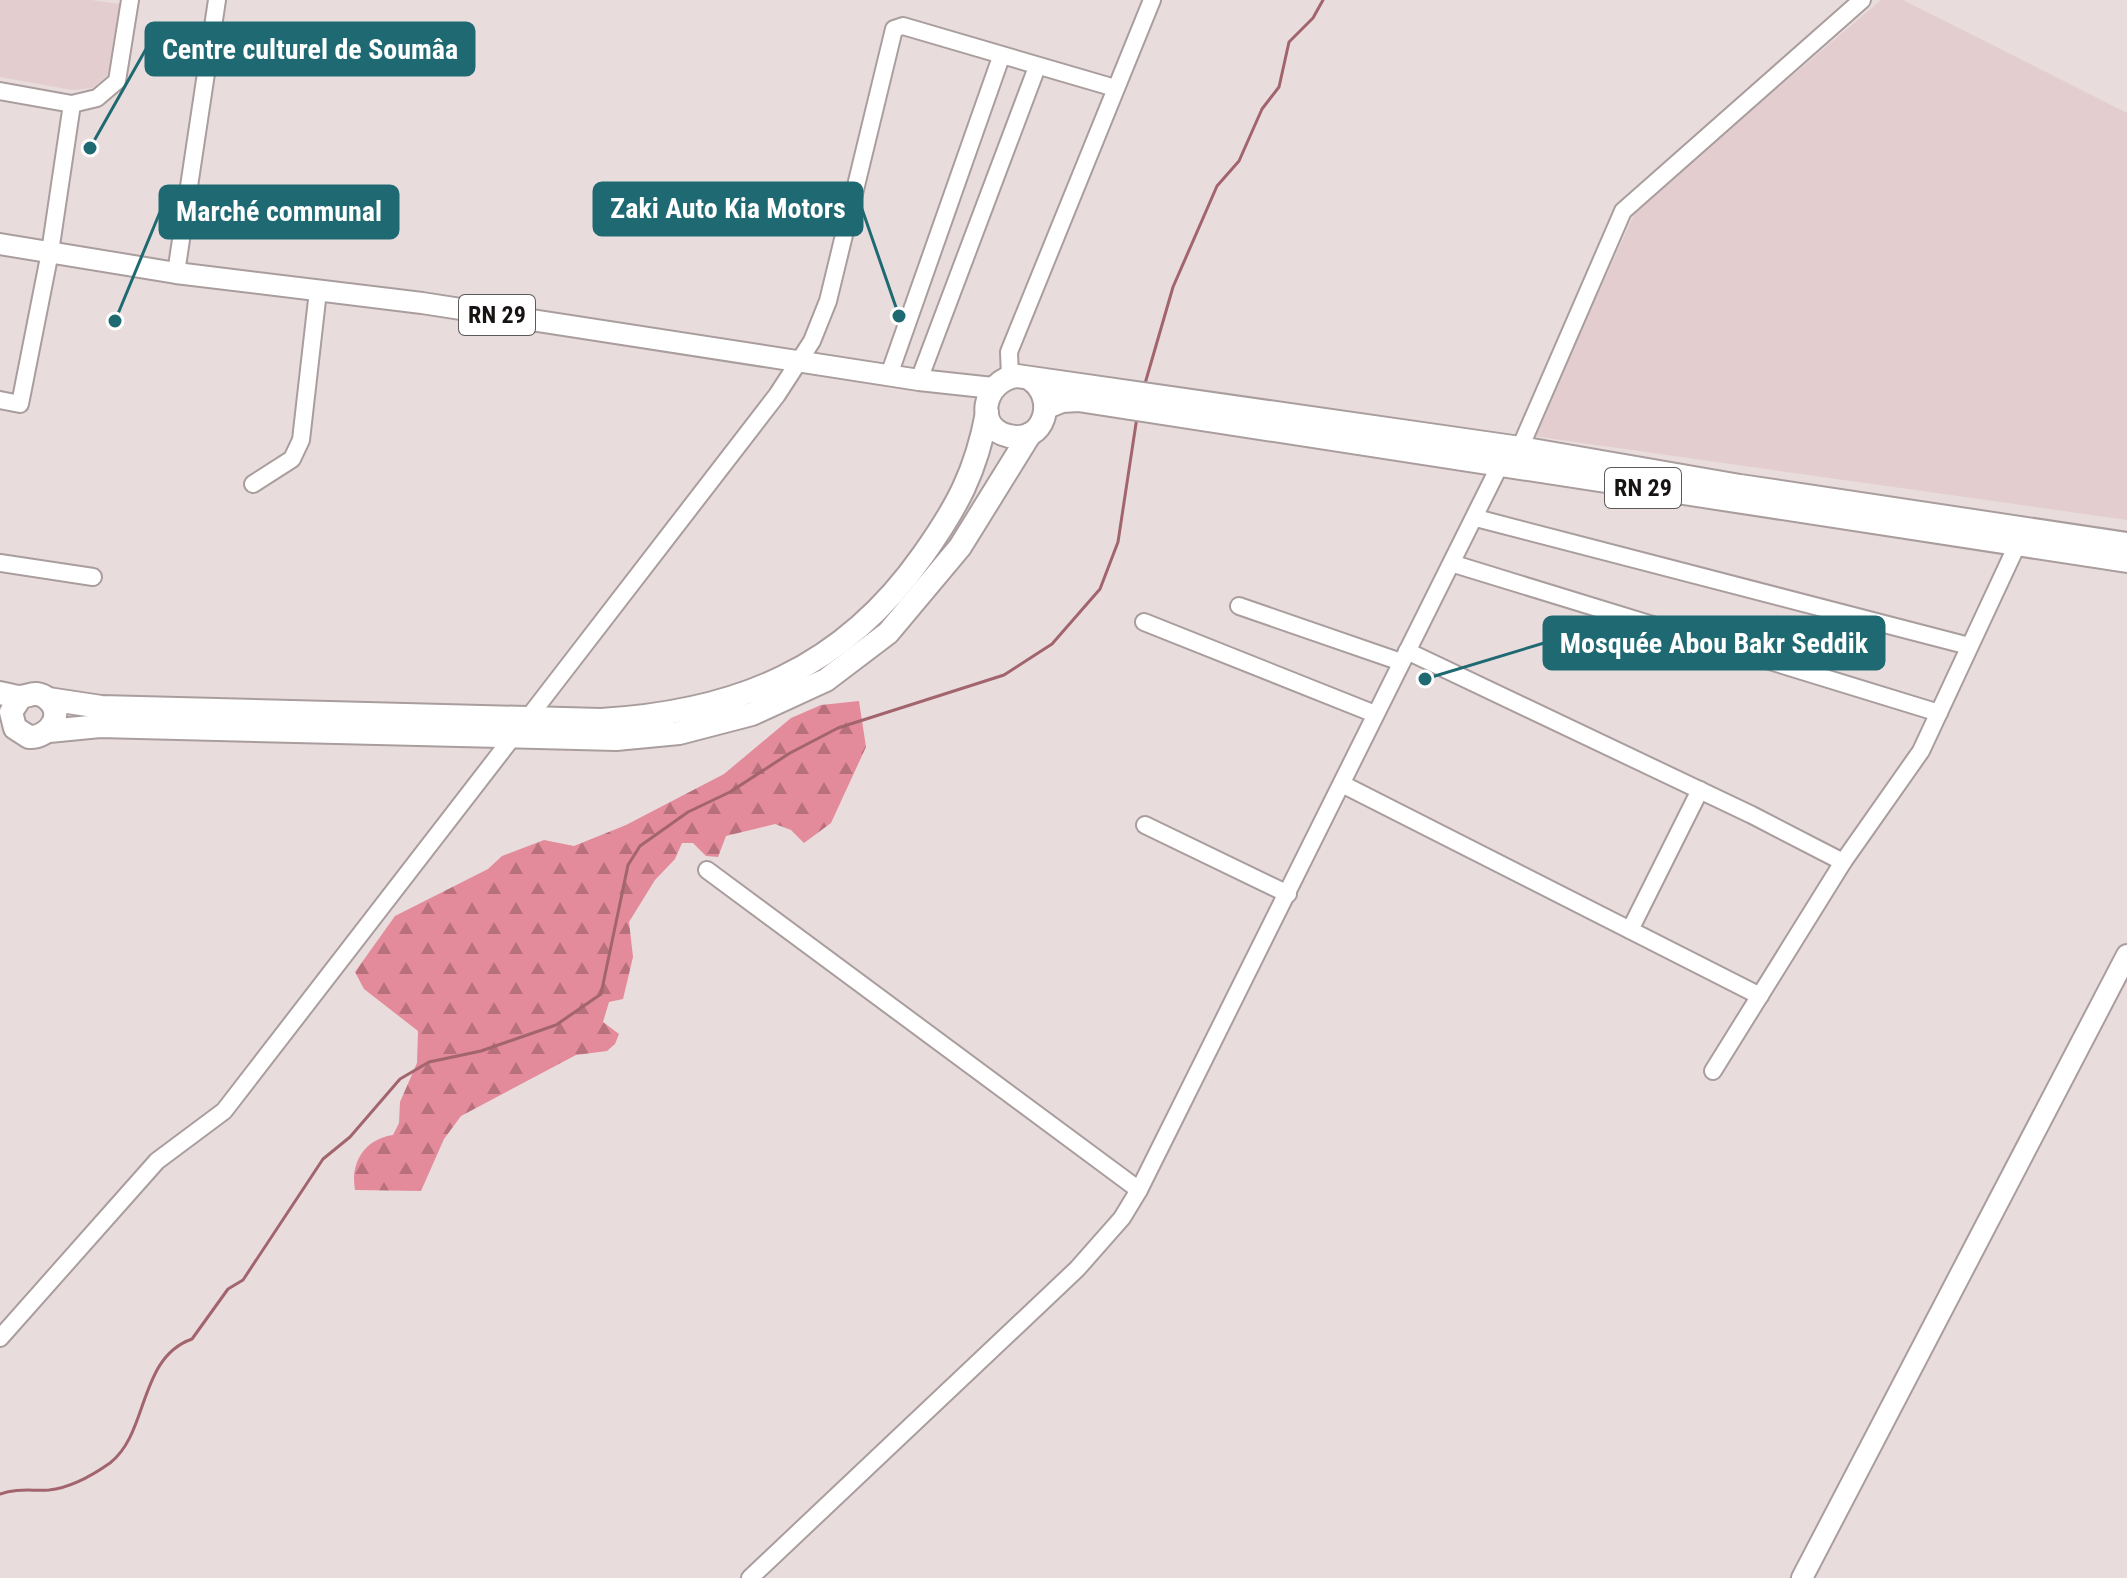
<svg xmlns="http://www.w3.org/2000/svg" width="2127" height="1578" font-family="'Roboto Condensed',sans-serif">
	<defs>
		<pattern id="forest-firs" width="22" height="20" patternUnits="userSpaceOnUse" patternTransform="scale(2)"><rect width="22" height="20" fill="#e38b9a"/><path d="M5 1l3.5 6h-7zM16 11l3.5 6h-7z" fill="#b7707c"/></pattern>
	</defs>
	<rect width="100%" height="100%" fill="#e9dcdd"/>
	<g fill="#e3cdcf">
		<polygon points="0,0 91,0 120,4 108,75 92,88 72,90 0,77"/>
		<polygon points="1881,0 1903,0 2127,113 2127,520 1533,436 1637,208"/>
	</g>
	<path fill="url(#forest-firs)" d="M859,701L866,747L831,823L804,843L791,830L775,824L726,836L718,857L706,856L693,843H682L675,859L655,880L629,922L633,957L623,999L609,1002L603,1022L619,1034L615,1044L607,1051L576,1055L461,1116L444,1139L421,1191L355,1190C350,1162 365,1139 393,1135L399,1123L400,1102L417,1063L418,1031L364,989L355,972L395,916L488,869L502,856L544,840L574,846L626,825L724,774L791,718L821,705Z"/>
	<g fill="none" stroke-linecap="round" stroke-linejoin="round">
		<g stroke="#a2646d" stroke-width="3">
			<polyline points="1144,387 1173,287 1217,186 1239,161 1262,109 1279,87 1289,42 1313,18 1323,0"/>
			<path d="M0,1494C16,1488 32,1491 49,1490C69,1488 93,1475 110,1463C149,1433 138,1358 192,1339L228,1289L243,1280L323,1159L350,1137L400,1079L429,1062L481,1051L556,1025L601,994L628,865L640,846L688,812L730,792L790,753L838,728L1004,675L1052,644L1100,589L1118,542L1137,417"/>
		</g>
		<defs>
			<g id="minor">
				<polyline points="0,91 72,104 50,252 20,404 0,400"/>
				<polyline points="72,104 97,98 117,81 130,0"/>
				<polyline points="176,273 217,0"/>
				<polyline points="889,375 1001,57"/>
				<polyline points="1010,377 1009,352 1152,0"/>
				<polyline points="919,380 1037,67"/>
				<polyline points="1520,448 1623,211 1862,0"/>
				<polyline points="253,484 292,459 301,440 318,291"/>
				<polyline points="1476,518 1969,646"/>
				<polyline points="0,563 93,577"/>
				<polyline points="1454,564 1939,713"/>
				<polyline points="1239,606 1401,662"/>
				<polyline points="1144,622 1375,714"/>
				<polyline points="1407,651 1752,815 1843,862"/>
				<polyline points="528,718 777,395 812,341 828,301 894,29 903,26 1115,88"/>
				<polyline points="1342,784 1760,996"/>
				<polyline points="1145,825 1288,894"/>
				<polyline points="707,870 1139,1190"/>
				<polyline points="1630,930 1700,790"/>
				<polyline points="1713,1071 1843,862 1921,751 2018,543"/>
				<polyline points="0,1338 157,1161 224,1111 512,738"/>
				<polyline points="750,1578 1077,1269 1122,1218 1139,1190 1499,467"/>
			</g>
			<g id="major">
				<polyline points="0,244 176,273 422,303 919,380 993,388"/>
				<polyline points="1802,1578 2127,955"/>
			</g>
			<g id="highway">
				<path d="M1030,379C1058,397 1045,445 1009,436C973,428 983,380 1017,376L1520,448L1740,486L2127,544"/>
				<polyline points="1047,407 1062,401 1078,400 2127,561"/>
				<path d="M0,693C6,694 14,697 20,697C29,696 35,691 45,697C67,712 50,738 29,737L15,728L11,712L21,697"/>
				<path d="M48,699L101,707L601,720C737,712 843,669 923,555C957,507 976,472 987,413"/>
				<polyline points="49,731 100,726 616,739 679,733 752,714 826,680 888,633 960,547 1030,434"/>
			</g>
		</defs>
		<use href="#minor" stroke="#a99d9e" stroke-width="20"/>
		<use href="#major" stroke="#a99d9e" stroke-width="24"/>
		<use href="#highway" stroke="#a99d9e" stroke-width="26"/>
		<use href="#minor" stroke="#fff" stroke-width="16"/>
		<use href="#major" stroke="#fff" stroke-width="20"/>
		<use href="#highway" stroke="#fff" stroke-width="22"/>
	</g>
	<g text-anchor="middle" stroke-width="8" stroke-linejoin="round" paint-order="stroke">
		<g fill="#fff" stroke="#5d5a5a" stroke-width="2">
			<rect x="459" y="295" width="76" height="40" rx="6"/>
			<rect x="1605" y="468" width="76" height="40" rx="6"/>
		</g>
		<g font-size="24" font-weight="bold" fill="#171313">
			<text x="497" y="323">RN 29</text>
			<text x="1643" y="496">RN 29</text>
		</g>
	</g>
	<path fill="none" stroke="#1f6a72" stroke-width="3" d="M90 148L146 49M899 316L862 209M115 321L160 212M1425 679L1544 643"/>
	<g fill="#1f6a72" stroke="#fff" stroke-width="3">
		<circle cx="90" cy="148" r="8"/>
		<circle cx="899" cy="316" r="8"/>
		<circle cx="115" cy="321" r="8"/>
		<circle cx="1425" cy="679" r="8"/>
	</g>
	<g fill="#1f6a72" stroke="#1f6a72" stroke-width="3">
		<rect x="146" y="23" width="328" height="52" rx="8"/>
		<rect x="594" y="183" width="268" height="52" rx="8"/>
		<rect x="160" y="186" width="238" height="52" rx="8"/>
		<rect x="1544" y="617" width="340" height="52" rx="8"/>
	</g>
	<g font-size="28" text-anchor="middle" font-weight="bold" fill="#fff">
		<text x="310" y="59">Centre culturel de Soumâa</text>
		<text x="728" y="218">Zaki Auto Kia Motors</text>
		<text x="279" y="221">Marché communal</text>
		<text x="1714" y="653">Mosquée Abou Bakr Seddik</text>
	</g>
</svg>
